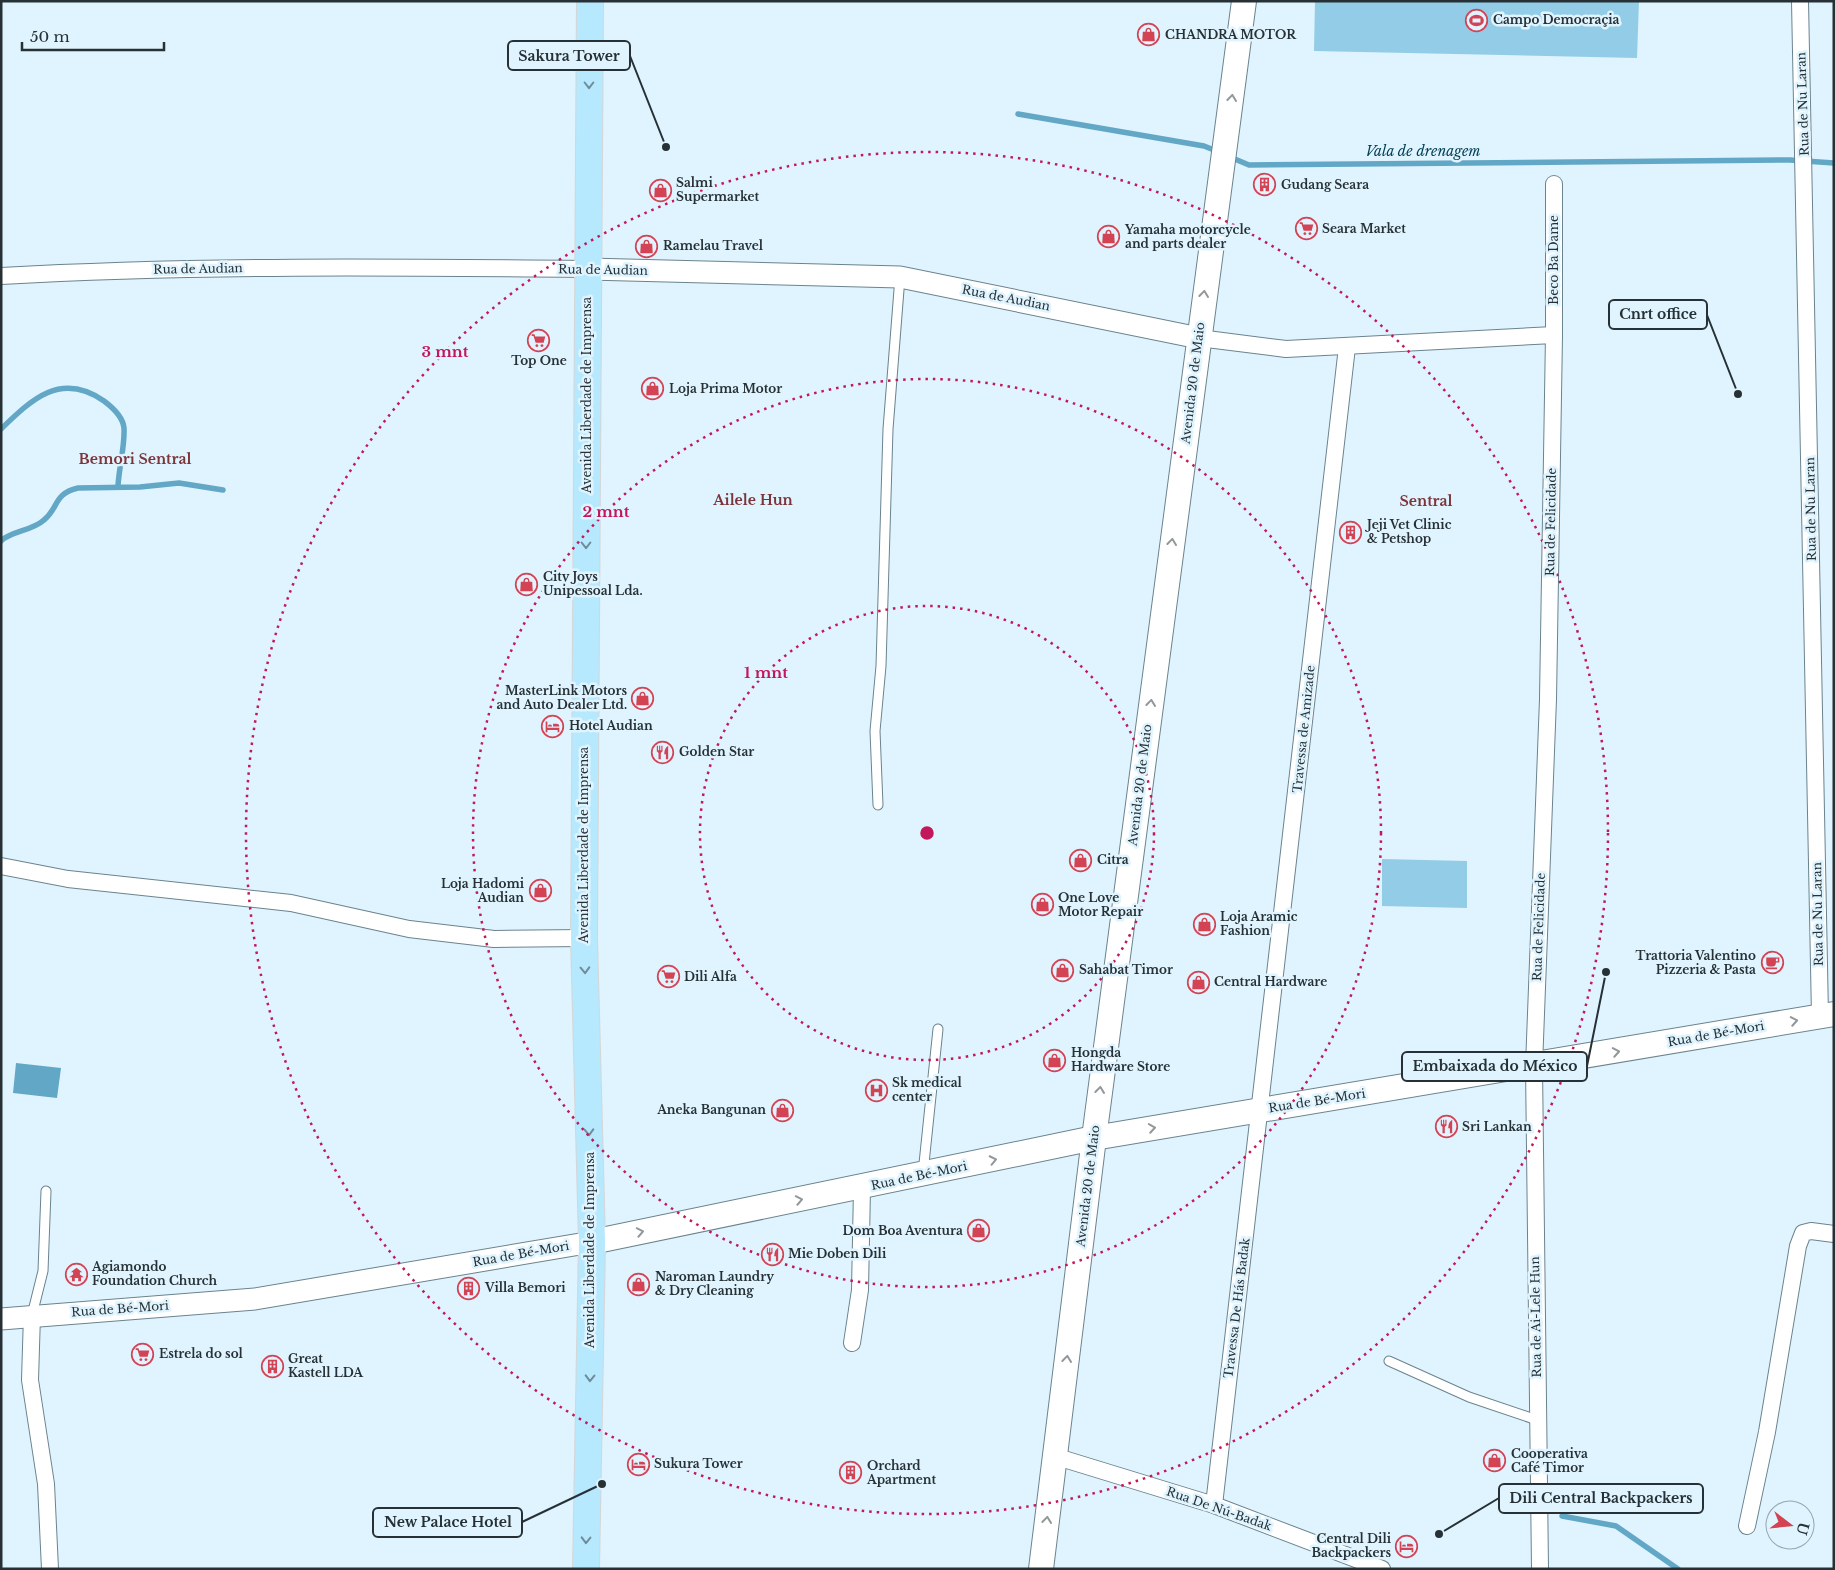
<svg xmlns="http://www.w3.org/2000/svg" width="1835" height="1570" font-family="'Libre Baskerville',serif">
	<rect width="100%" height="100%" fill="#dff4fe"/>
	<g fill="#92cce7">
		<polygon points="1315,1 1639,1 1637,58 1314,51"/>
		<polygon points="1382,859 1467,861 1467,908 1382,906"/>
	</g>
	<polygon fill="#62a7c5" points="16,1063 61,1068 57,1098 13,1093"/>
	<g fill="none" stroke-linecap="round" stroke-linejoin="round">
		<g stroke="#62a7c5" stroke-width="5.5">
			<polyline points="1018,114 1204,146 1219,152"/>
			<polyline points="1230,157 1249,165 1790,160 1834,163"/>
			<path d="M1,429C32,399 61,371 104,401C112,407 123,417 124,428C125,446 119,467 118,486"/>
			<path d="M1,541C11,531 32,531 44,520C59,508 53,494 78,488L140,487L179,483L223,490"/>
			<polyline points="1562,1516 1616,1526 1678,1569"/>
		</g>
		<defs>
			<g id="service">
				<polyline points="878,805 875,731 881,666 888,429 900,277"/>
				<polyline points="923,1173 938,1029"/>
				<polyline points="32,1315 43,1271 46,1191"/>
				<polyline points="1389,1361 1469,1397 1537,1420"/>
			</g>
			<g id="minor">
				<polyline points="1800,1 1820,1016"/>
				<path d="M1,276C197,265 392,267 588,269"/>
				<polyline points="1554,335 1554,184"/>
				<polyline points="1199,338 1286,349 1554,335 1548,699 1534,1066 1540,1569"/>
				<polyline points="1,866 68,879 291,903 409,929 494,939 584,938"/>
				<polyline points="32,1315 30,1380 46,1484 50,1569"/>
				<polyline points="852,1343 860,1290 862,1188"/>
				<polyline points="1054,1456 1214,1505 1382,1569"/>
				<polyline points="1214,1505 1347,347"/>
				<polyline points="1747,1526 1767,1432 1798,1246 1803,1233 1811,1231 1834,1234"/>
			</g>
			<g id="tertiary">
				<polyline points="588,269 900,277 1199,338"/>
				<polyline points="1,1319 255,1299 592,1242"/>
			</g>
			<g id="secondary">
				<polyline points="592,1242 1094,1138 1834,1014"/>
				<polyline points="1041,1569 1094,1138 1244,1"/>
			</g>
			<polyline id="primary" points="586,1569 592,1242 584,938 590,1"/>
		</defs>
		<use href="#service" stroke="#6b838e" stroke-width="11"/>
		<use href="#minor" stroke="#6b838e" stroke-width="18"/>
		<use href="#tertiary" stroke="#6b838e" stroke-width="23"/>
		<use href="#secondary" stroke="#6b838e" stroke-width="26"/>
		<use href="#primary" stroke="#d4d6d7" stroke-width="28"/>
		<use href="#service" stroke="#fff" stroke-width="9"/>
		<use href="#minor" stroke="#fff" stroke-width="16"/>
		<use href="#tertiary" stroke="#fff" stroke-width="21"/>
		<use href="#secondary" stroke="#fff" stroke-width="24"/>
		<use href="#primary" stroke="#b6e8fe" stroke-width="26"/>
	</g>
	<defs><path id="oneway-chevron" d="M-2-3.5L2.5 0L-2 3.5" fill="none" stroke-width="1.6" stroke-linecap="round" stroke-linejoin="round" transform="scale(1.25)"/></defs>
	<g stroke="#6e8c9a">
		<use href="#oneway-chevron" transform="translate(589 85) rotate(90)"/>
		<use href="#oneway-chevron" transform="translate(586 545) rotate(90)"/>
		<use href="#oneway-chevron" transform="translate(585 970) rotate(88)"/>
		<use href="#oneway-chevron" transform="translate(589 1132) rotate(88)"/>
		<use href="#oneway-chevron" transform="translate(590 1378) rotate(91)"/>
		<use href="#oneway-chevron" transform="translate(586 1540) rotate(91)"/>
	</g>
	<g stroke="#92989a">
		<use href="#oneway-chevron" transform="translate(1232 98) rotate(-83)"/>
		<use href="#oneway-chevron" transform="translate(1204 294) rotate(-83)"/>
		<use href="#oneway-chevron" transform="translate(1172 542) rotate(-83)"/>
		<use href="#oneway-chevron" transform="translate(1151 703) rotate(-83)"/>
		<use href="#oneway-chevron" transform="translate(1794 1021) rotate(-10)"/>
		<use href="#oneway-chevron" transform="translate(1616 1052) rotate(-10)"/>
		<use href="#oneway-chevron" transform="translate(1100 1090) rotate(-83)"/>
		<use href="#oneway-chevron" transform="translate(1152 1128) rotate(-9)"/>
		<use href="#oneway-chevron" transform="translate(993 1160) rotate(-12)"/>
		<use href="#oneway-chevron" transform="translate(799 1200) rotate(-11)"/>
		<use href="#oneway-chevron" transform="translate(640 1232) rotate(-11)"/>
		<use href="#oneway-chevron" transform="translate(1067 1359) rotate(-83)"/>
		<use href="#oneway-chevron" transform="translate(1047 1520) rotate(-83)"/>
	</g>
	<g fill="none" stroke="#c2185b" stroke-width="2.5" stroke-dasharray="2.5 5">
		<circle cx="927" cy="833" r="227"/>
		<circle cx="927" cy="833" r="454"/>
		<circle cx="927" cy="833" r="681"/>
	</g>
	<defs>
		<symbol id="stadium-ring" viewBox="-11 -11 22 22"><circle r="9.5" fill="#dff4fe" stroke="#d34354" stroke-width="1.5"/><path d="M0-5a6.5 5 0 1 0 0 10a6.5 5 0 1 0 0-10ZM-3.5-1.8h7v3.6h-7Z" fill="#d34354"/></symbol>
		<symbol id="shop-ring" viewBox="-11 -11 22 22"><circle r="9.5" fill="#dff4fe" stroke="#d34354" stroke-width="1.5"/><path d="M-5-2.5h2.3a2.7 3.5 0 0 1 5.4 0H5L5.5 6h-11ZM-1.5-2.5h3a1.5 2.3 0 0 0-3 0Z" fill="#d34354"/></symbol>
		<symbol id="building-ring" viewBox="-11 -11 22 22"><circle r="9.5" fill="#dff4fe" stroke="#d34354" stroke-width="1.5"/><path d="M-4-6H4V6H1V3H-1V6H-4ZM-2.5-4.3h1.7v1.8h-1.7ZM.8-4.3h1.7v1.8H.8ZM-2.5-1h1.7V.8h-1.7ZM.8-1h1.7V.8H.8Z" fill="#d34354"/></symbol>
		<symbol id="supermarket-ring" viewBox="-11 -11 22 22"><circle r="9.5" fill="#dff4fe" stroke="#d34354" stroke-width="1.5"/><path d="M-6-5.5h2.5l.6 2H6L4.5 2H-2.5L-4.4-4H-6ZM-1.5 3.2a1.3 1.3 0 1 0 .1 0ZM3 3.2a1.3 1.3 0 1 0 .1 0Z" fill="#d34354"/></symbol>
		<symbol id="hotel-ring" viewBox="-11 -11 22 22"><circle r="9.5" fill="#dff4fe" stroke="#d34354" stroke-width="1.5"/><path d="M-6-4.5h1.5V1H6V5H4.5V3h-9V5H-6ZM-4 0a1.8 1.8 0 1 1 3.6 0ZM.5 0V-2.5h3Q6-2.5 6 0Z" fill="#d34354"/></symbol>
		<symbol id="restaurant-ring" viewBox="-11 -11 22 22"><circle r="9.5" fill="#dff4fe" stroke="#d34354" stroke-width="1.5"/><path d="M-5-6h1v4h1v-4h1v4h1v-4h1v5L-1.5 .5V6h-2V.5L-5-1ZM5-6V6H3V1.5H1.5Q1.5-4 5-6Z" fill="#d34354"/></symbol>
		<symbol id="cafe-ring" viewBox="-11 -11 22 22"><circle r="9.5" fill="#dff4fe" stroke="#d34354" stroke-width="1.5"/><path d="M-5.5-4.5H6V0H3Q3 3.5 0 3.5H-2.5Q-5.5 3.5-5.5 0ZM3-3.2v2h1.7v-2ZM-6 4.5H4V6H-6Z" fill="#d34354"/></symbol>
		<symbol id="hospital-ring" viewBox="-11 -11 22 22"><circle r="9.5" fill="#dff4fe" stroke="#d34354" stroke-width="1.5"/><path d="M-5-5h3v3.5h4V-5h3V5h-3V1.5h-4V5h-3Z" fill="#d34354"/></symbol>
		<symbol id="temple-ring" viewBox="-11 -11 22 22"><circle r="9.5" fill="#dff4fe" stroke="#d34354" stroke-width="1.5"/><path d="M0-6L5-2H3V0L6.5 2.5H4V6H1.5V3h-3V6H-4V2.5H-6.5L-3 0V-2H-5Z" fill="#d34354"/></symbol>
	</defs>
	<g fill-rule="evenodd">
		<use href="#stadium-ring" x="1464" y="8" width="25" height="25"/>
		<use href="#shop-ring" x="1136" y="22" width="25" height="25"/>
		<use href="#building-ring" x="1252" y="172" width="25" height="25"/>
		<use href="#shop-ring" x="648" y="178" width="25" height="25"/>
		<use href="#supermarket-ring" x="1294" y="216" width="25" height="25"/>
		<use href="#shop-ring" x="1096" y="224" width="25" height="25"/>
		<use href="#shop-ring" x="634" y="234" width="25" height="25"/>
		<use href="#supermarket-ring" x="526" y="328" width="25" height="25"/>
		<use href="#shop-ring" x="640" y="376" width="25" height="25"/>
		<use href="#building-ring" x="1338" y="520" width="25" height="25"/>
		<use href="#shop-ring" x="514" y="572" width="25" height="25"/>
		<use href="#shop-ring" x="630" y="686" width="25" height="25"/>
		<use href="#hotel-ring" x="540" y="714" width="25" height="25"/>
		<use href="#restaurant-ring" x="650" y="740" width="25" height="25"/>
		<use href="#shop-ring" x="1068" y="848" width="25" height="25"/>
		<use href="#shop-ring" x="528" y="878" width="25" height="25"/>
		<use href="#shop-ring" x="1030" y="892" width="25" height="25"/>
		<use href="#shop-ring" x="1192" y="912" width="25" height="25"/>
		<use href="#cafe-ring" x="1760" y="950" width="25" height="25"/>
		<use href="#shop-ring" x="1050" y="958" width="25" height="25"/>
		<use href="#supermarket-ring" x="656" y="964" width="25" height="25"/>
		<use href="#shop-ring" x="1186" y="970" width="25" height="25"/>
		<use href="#shop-ring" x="1042" y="1048" width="25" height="25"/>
		<use href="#hospital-ring" x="864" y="1078" width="25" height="25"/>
		<use href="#shop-ring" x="770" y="1098" width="25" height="25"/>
		<use href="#restaurant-ring" x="1434" y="1114" width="25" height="25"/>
		<use href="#shop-ring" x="966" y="1218" width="25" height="25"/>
		<use href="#restaurant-ring" x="760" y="1242" width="25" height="25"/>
		<use href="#temple-ring" x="64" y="1262" width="25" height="25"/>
		<use href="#shop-ring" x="626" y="1272" width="25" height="25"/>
		<use href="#building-ring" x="456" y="1276" width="25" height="25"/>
		<use href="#supermarket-ring" x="130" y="1342" width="25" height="25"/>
		<use href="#building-ring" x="260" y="1354" width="25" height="25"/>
		<use href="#shop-ring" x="1482" y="1448" width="25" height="25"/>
		<use href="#hotel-ring" x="626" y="1452" width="25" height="25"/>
		<use href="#building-ring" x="838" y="1460" width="25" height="25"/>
		<use href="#hotel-ring" x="1394" y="1534" width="25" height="25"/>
	</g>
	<g text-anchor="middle" stroke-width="5" stroke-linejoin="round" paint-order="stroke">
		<g font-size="12" font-weight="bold" fill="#263035" stroke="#dff4fe" text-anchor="start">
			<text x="1493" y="24">Campo Democraçia</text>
			<text x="1165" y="39">CHANDRA MOTOR</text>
			<text x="676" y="187">Salmi<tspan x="676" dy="14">Supermarket</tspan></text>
			<text x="1281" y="189">Gudang Seara</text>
			<text x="1322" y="233">Seara Market</text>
			<text x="1125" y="234">Yamaha motorcycle<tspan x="1125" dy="14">and parts dealer</tspan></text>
			<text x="663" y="250">Ramelau Travel</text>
			<text x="539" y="365" text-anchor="middle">Top One</text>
			<text x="669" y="393">Loja Prima Motor</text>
			<text x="1367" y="529">Jeji Vet Clinic<tspan x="1367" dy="14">&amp; Petshop</tspan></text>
			<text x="543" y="581">City Joys<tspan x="543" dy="14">Unipessoal Lda.</tspan></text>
			<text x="627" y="695" text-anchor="end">MasterLink Motors<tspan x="627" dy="14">and Auto Dealer Ltd.</tspan></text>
			<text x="569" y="730">Hotel Audian</text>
			<text x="679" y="756">Golden Star</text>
			<text x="1097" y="864">Citra</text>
			<text x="524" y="888" text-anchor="end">Loja Hadomi<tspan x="524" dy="14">Audian</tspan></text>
			<text x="1058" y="902">One Love<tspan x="1058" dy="14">Motor Repair</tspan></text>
			<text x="1220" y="921">Loja Aramic<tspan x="1220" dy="14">Fashion</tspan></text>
			<text x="1756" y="960" text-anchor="end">Trattoria Valentino<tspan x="1756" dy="14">Pizzeria &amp; Pasta</tspan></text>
			<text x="1079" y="974">Sahabat Timor</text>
			<text x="684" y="981">Dili Alfa</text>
			<text x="1214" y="986">Central Hardware</text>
			<text x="1071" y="1057">Hongda<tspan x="1071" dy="14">Hardware Store</tspan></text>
			<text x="892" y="1087">Sk medical<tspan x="892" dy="14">center</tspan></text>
			<text x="766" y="1114" text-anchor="end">Aneka Bangunan</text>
			<text x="1462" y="1131">Sri Lankan</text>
			<text x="963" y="1235" text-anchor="end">Dom Boa Aventura</text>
			<text x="788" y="1258">Mie Doben Dili</text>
			<text x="92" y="1271">Agiamondo<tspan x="92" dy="14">Foundation Church</tspan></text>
			<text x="655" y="1281">Naroman Laundry<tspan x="655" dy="14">&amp; Dry Cleaning</tspan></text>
			<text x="485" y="1292">Villa Bemori</text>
			<text x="159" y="1358">Estrela do sol</text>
			<text x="288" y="1363">Great<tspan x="288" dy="14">Kastell LDA</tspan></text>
			<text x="1511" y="1458">Cooperativa<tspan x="1511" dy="14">Café Timor</tspan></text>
			<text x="654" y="1468">Sukura Tower</text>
			<text x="867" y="1470">Orchard<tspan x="867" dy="14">Apartment</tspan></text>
			<text x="1391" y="1543" text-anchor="end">Central Dili<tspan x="1391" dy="14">Backpackers</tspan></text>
		</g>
		<g font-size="12" fill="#263035" stroke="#dff4fe">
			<text transform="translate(1803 104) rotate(-92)" y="4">Rua de Nu Laran</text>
			<text transform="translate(1554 260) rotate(-90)" y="4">Beco Ba Dame</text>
			<text transform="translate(198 269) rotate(-1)" y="4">Rua de Audian</text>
			<text transform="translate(603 270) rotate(1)" y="4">Rua de Audian</text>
			<text transform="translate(1006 298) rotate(11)" y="4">Rua de Audian</text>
			<text transform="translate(1193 383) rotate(-83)" y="4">Avenida 20 de Maio</text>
			<text transform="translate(587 395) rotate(-90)" y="4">Avenida Liberdade de Imprensa</text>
			<text transform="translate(1811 509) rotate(-91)" y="4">Rua de Nu Laran</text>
			<text transform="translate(1551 522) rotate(-89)" y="4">Rua de Felicidade</text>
			<text transform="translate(1304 729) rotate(-84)" y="4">Travessa de Amizade</text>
			<text transform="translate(1140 785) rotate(-83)" y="4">Avenida 20 de Maio</text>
			<text transform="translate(584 845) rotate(-90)" y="4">Avenida Liberdade de Imprensa</text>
			<text transform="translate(1818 914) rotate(-91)" y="4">Rua de Nu Laran</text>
			<text transform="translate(1539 927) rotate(-88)" y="4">Rua de Felicidade</text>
			<text transform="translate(1716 1034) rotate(-10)" y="4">Rua de Bé-Mori</text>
			<text transform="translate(1317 1101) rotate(-9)" y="4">Rua de Bé-Mori</text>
			<text transform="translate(919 1176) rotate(-12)" y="4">Rua de Bé-Mori</text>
			<text transform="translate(1088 1186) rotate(-83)" y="4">Avenida 20 de Maio</text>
			<text transform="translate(590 1250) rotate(-90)" y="4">Avenida Liberdade de Imprensa</text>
			<text transform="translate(521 1254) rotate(-10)" y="4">Rua de Bé-Mori</text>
			<text transform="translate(1237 1308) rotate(-83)" y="4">Travessa De Hás Badak</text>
			<text transform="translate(120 1309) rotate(-4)" y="4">Rua de Bé-Mori</text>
			<text transform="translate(1536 1317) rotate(-91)" y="4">Rua de Ai-Lele Hun</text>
			<text transform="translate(1219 1509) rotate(19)" y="4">Rua De Nú-Badak</text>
		</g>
		<g font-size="14" font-style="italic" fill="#003f54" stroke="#dff4fe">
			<text x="1423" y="156">Vala de drenagem</text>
		</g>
		<g font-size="14" font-weight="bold" fill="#7c353a" stroke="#dff4fe">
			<text x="135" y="464">Bemori Sentral</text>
			<text x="753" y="505">Ailele Hun</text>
			<text x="1426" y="506">Sentral</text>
		</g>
	</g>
	<circle cx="927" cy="833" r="8" fill="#c2185b" stroke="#dff4fe" stroke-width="2.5"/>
	<g font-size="15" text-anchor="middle" font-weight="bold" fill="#c2185b" stroke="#dff4fe" stroke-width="5" stroke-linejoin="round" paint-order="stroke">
		<text x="445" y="357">3 mnt</text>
		<text x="606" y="517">2 mnt</text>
		<text x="766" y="678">1 mnt</text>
	</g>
	<path fill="none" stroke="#263035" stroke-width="2" d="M666 147L630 56M1738 394L1707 315M1606 972L1587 1066M1439 1534L1499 1498M602 1484L522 1522"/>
	<g fill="#263035" stroke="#dff4fe" stroke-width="2">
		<circle cx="666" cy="147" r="5"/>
		<circle cx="1738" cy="394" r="5"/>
		<circle cx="1606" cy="972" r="5"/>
		<circle cx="1439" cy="1534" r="5"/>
		<circle cx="602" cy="1484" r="5"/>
	</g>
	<g fill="#dff4fe" stroke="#263035" stroke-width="2">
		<rect x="508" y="41" width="122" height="29" rx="5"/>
		<rect x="1609" y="300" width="98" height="29" rx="5"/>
		<rect x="1402" y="1052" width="185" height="29" rx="5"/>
		<rect x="1499" y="1484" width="204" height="29" rx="5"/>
		<rect x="373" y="1508" width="149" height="29" rx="5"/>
	</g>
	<g font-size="14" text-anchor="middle" font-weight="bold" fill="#263035">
		<text x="569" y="61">Sakura Tower</text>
		<text x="1658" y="319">Cnrt office</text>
		<text x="1495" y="1071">Embaixada do México</text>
		<text x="1601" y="1503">Dili Central Backpackers</text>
		<text x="448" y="1527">New Palace Hotel</text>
	</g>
	<rect width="1835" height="1570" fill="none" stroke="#263035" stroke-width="5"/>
	<g transform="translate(1790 1525) rotate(106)"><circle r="24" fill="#dff4fe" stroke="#95a6ae"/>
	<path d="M0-4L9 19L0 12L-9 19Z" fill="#d34354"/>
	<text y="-8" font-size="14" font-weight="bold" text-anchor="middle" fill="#263035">U</text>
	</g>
	<path d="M22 42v8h142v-8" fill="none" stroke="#263035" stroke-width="2.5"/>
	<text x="30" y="42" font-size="15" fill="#263035" stroke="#dff4fe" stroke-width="4" paint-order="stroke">50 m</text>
</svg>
